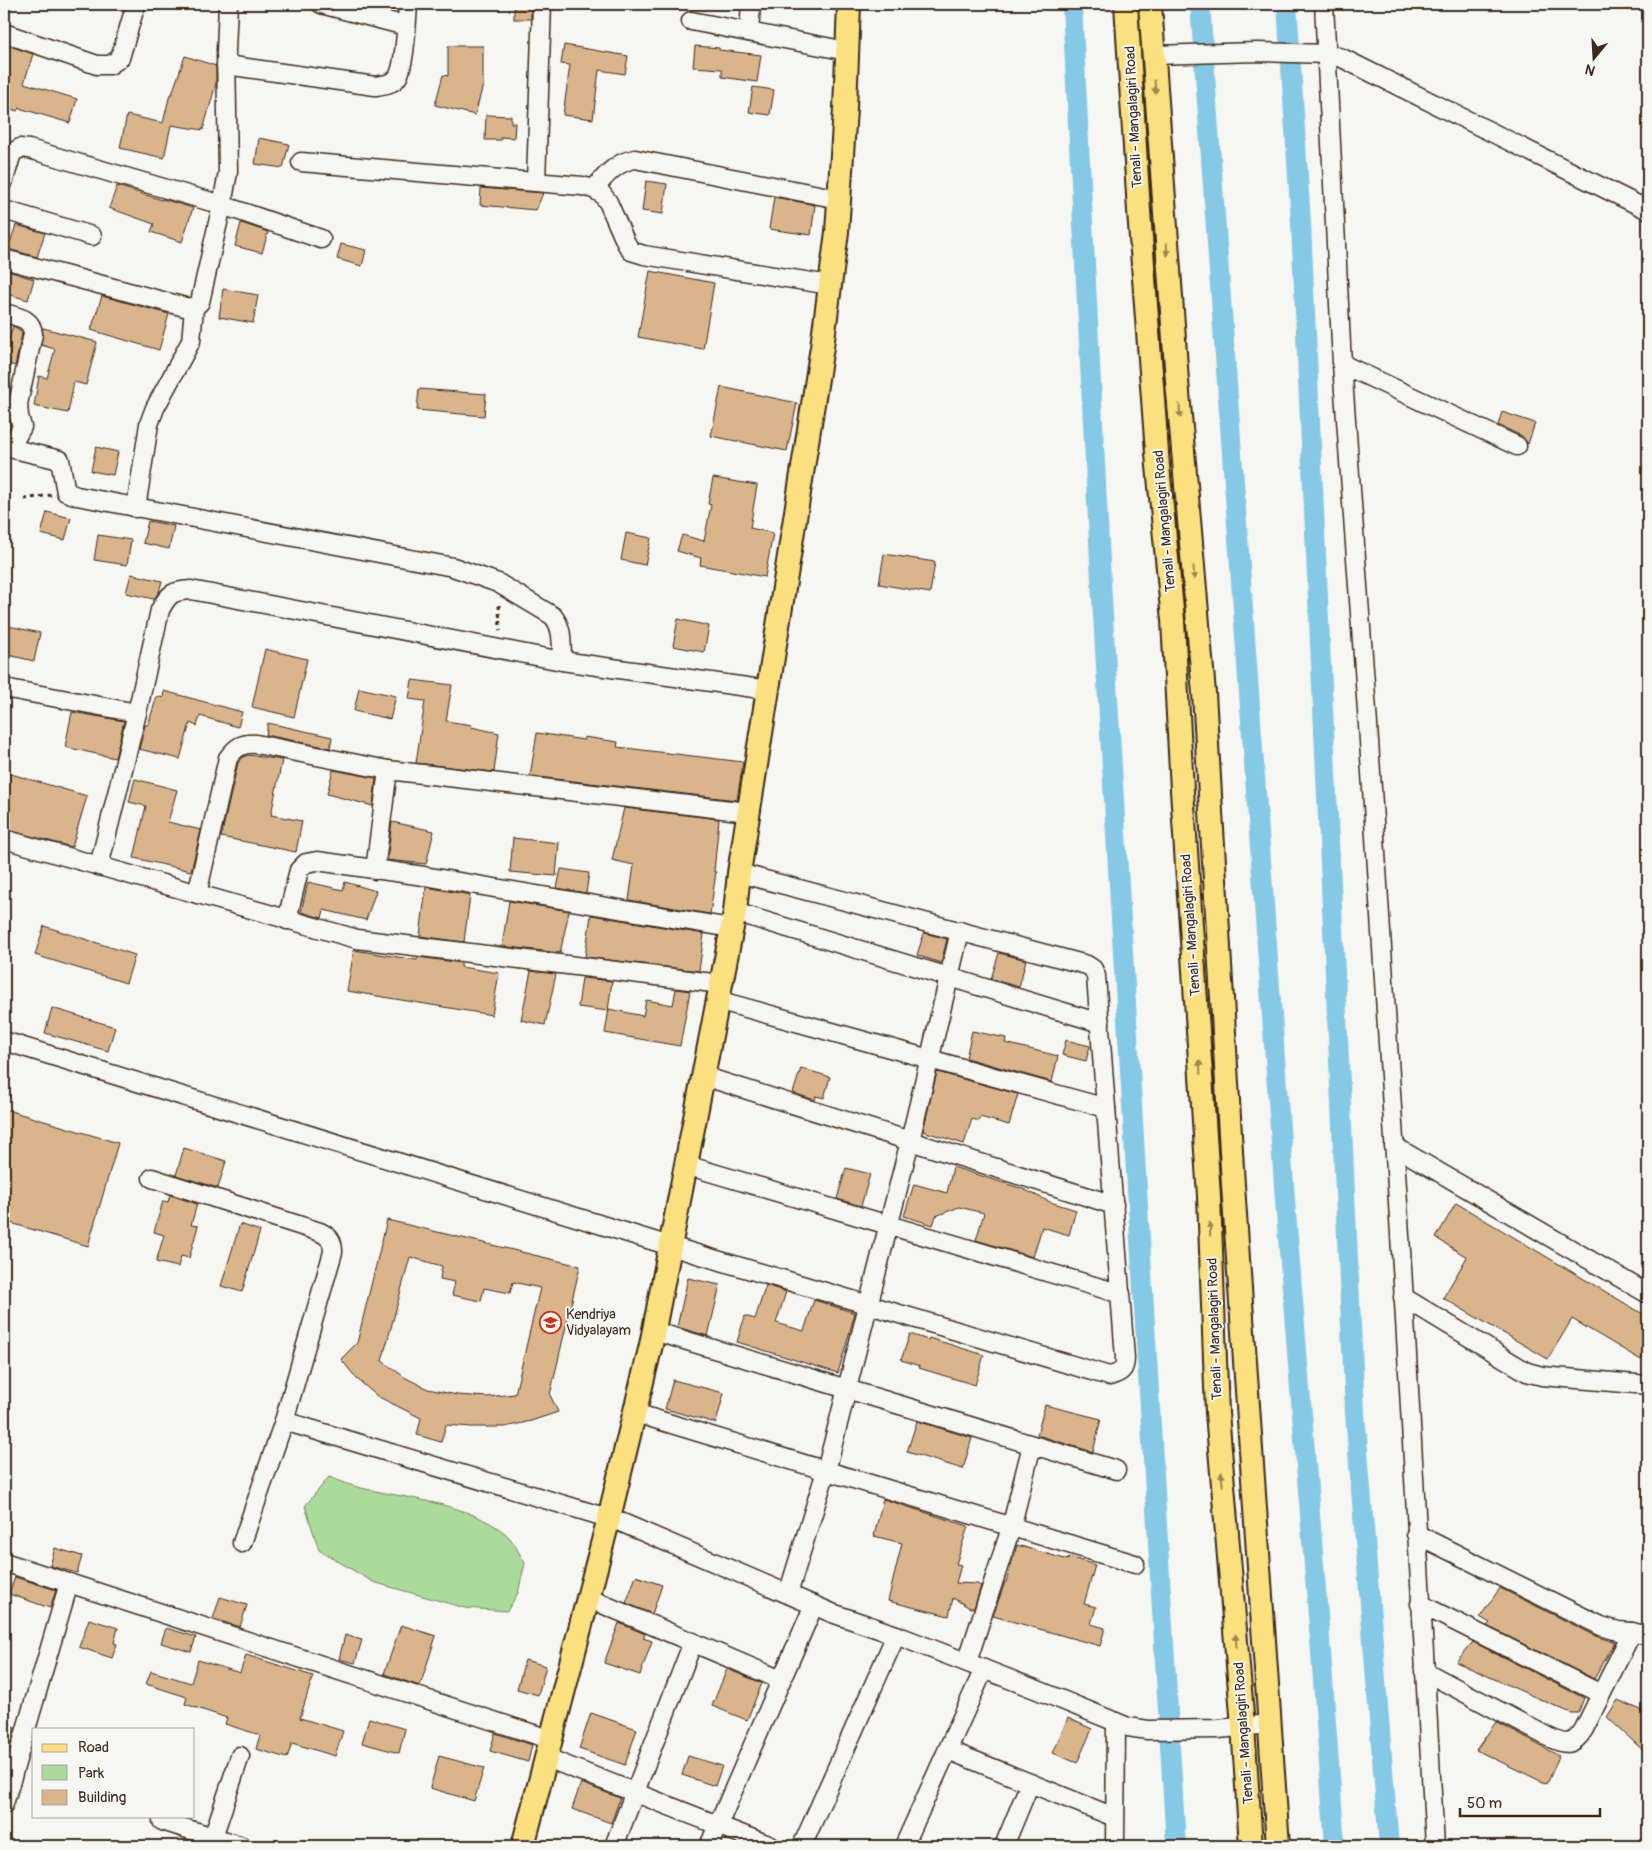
<svg xmlns="http://www.w3.org/2000/svg" width="1652" height="1850" font-family="Pangolin,sans-serif">
	<rect width="100%" height="100%" fill="#f6f6f2"/>
	<filter id="ink" filterUnits="userSpaceOnUse"><feTurbulence type="fractalNoise" baseFrequency=".02" numOctaves="2"/><feDisplacementMap in="SourceGraphic" scale="10" xChannelSelector="R" yChannelSelector="G"/><feConvolveMatrix kernelMatrix="1 2 1 2 8 2 1 2 1" color-interpolation-filters="sRGB"/></filter>
	<g filter="url(#ink)">
		<path fill="#abdb9b" stroke="#73825c" d="M329,1477C341,1481 353,1487 366,1489C410,1499 470,1504 506,1534C514,1541 519,1554 525,1563L518,1593L507,1611L465,1608L373,1582L319,1550L305,1506Z"/>
		<g fill="none" stroke-linecap="round" stroke-linejoin="round">
			<g stroke="#85c9e6" stroke-width="20">
				<polyline points="1072,4 1101,582 1176,1846"/>
				<polyline points="1200,4 1286,1213 1321,1653 1335,1846"/>
				<polyline points="1287,4 1301,224 1355,1413 1389,1846"/>
			</g>
		</g>
		<g fill="#dab58c" stroke="#3b2a1e" fill-rule="evenodd">
			<rect x="514" y="4" width="17" height="15"/>
			<polygon points="4,44 33,54 24,83 77,99 70,123 19,108 17,111 4,107"/>
			<polygon points="564,45 628,56 625,74 599,70 593,119 563,115 570,65 561,64"/>
			<polygon points="448,46 483,46 483,85 475,115 435,105 443,75 448,76"/>
			<polygon points="695,46 719,48 719,50 761,55 757,82 722,77 722,69 693,67"/>
			<polygon points="185,56 216,66 216,84 203,130 171,125 164,158 120,148 127,115 163,123 170,94 172,94"/>
			<polygon points="753,87 774,90 770,115 749,112"/>
			<polygon points="486,115 511,116 511,123 515,123 514,138 501,137 501,140 485,140"/>
			<polygon points="259,138 289,144 283,168 255,164"/>
			<polygon points="646,181 667,184 663,214 642,211"/>
			<polygon points="117,186 162,200 162,199 193,208 182,242 151,232 154,224 109,208"/>
			<polygon points="481,188 543,193 536,210 480,205"/>
			<polygon points="774,197 815,205 811,235 769,229"/>
			<polygon points="241,223 268,232 262,253 235,246"/>
			<polygon points="16,225 45,233 37,257 8,249"/>
			<polygon points="341,244 366,250 362,266 337,259"/>
			<polygon points="4,270 34,279 28,300 4,293"/>
			<polygon points="650,271 714,283 703,349 638,337"/>
			<polygon points="223,289 258,295 253,323 219,317"/>
			<polygon points="102,296 169,314 159,350 91,330"/>
			<polygon points="13,326 20,330 22,334 15,366 4,362 4,354"/>
			<polygon points="43,328 97,342 86,385 74,382 68,413 34,406 39,376 47,378 55,349 41,345"/>
			<polygon points="721,387 797,403 787,451 711,436"/>
			<polygon points="419,389 486,394 484,416 417,410"/>
			<polygon points="1502,412 1535,423 1528,444 1522,436 1498,425"/>
			<polygon points="96,447 118,452 113,475 91,471"/>
			<polygon points="713,478 757,485 750,528 773,533 765,577 700,565 701,558 677,551 682,535 704,541 711,505 708,504"/>
			<polygon points="47,512 71,518 65,540 41,534"/>
			<polygon points="148,521 174,526 169,549 143,543"/>
			<polygon points="626,533 651,538 645,565 621,560"/>
			<polygon points="98,535 131,540 127,565 94,560"/>
			<polygon points="884,554 935,562 930,593 879,584"/>
			<polygon points="131,574 162,581 159,592 154,599 126,593"/>
			<polygon points="678,619 709,626 704,652 673,646"/>
			<polygon points="4,625 40,633 34,661 4,654"/>
			<polygon points="265,649 307,659 294,717 252,707"/>
			<polygon points="412,680 452,685 446,721 472,725 471,727 499,733 494,772 416,763 425,701 409,699"/>
			<polygon points="359,688 396,696 390,719 354,711"/>
			<polygon points="164,691 242,712 238,727 200,716 197,726 190,723 180,759 139,749 145,725 148,725 157,696 163,698"/>
			<polygon points="72,712 124,721 115,758 65,747"/>
			<polygon points="268,723 332,737 330,748 266,735"/>
			<polygon points="537,733 584,740 584,737 618,742 617,747 743,762 737,800 530,776"/>
			<polygon points="248,755 282,760 271,815 302,821 296,852 221,837 238,763 243,757"/>
			<polygon points="333,770 376,778 373,806 327,794"/>
			<polygon points="4,772 87,796 72,847 4,829"/>
			<polygon points="135,779 177,790 168,822 201,830 191,871 134,858 146,806 129,802"/>
			<polygon points="624,808 719,819 714,872 716,872 710,914 629,900 634,865 612,860"/>
			<polygon points="392,822 434,831 426,864 387,860"/>
			<polygon points="513,838 559,843 556,876 510,872"/>
			<polygon points="561,869 589,873 586,893 557,888"/>
			<polygon points="308,882 343,890 345,882 376,891 366,920 324,910 322,918 301,912"/>
			<polygon points="426,887 470,895 464,942 420,936"/>
			<polygon points="509,901 569,911 560,953 502,946"/>
			<polygon points="591,915 704,934 699,971 585,957"/>
			<polygon points="44,926 135,955 126,983 35,955"/>
			<polygon points="924,933 947,939 941,963 917,955"/>
			<polygon points="354,950 417,960 418,957 461,963 461,967 499,973 492,1015 347,991"/>
			<polygon points="999,953 1026,960 1019,987 991,979"/>
			<polygon points="531,971 556,974 545,1025 521,1020"/>
			<polygon points="582,978 612,981 608,1011 578,1007"/>
			<polygon points="676,989 690,991 680,1046 605,1033 609,1009 643,1016 646,1000 673,1005"/>
			<polygon points="52,1008 115,1027 108,1051 45,1033"/>
			<polygon points="972,1031 1006,1038 1005,1043 1058,1056 1052,1082 966,1058"/>
			<polygon points="1066,1040 1090,1046 1086,1061 1062,1055"/>
			<polygon points="801,1068 830,1077 824,1098 816,1096 815,1100 793,1093"/>
			<polygon points="937,1072 1018,1094 1009,1125 980,1117 979,1121 972,1119 964,1144 923,1131"/>
			<polygon points="4,1109 118,1143 88,1246 4,1221"/>
			<polygon points="184,1148 226,1161 218,1188 176,1175"/>
			<polygon points="953,1167 1023,1189 1050,1202 1076,1210 1069,1235 1042,1227 1033,1257 976,1240 984,1213 959,1207 936,1216 933,1225 904,1216 914,1184 947,1193"/>
			<polygon points="846,1168 870,1174 861,1206 837,1199"/>
			<polygon points="170,1195 197,1204 191,1225 198,1226 189,1258 181,1256 178,1267 156,1262 164,1235 154,1232 163,1201 168,1202"/>
			<polygon points="1456,1203 1648,1317 1648,1347 1641,1360 1572,1319 1548,1359 1443,1298 1467,1257 1436,1238"/>
			<path d="M387,1220L580,1266L550,1395L558,1412L531,1421L505,1427H472L446,1425L441,1442L417,1435L421,1418L377,1396L357,1379L341,1359L357,1343ZM410,1257L442,1266L440,1279L455,1282L452,1295L481,1301L484,1288L510,1293L513,1282L540,1288L515,1394L487,1397L457,1395L428,1389L406,1378L382,1361Z"/>
			<polygon points="240,1224 260,1231 242,1292 221,1286"/>
			<polygon points="688,1278 720,1285 708,1336 677,1327"/>
			<polygon points="766,1285 786,1292 776,1323 804,1331 814,1300 855,1313 838,1373 737,1342 745,1316 755,1319"/>
			<polygon points="910,1334 928,1340 929,1338 984,1355 975,1385 919,1368 920,1366 901,1360"/>
			<polygon points="673,1380 724,1393 716,1423 665,1409"/>
			<polygon points="1045,1405 1101,1419 1093,1452 1037,1435"/>
			<polygon points="917,1421 972,1438 963,1469 907,1452"/>
			<polygon points="883,1499 968,1526 956,1564 961,1565 956,1583 977,1584 981,1586 974,1608 970,1608 953,1598 949,1616 888,1601 902,1543 874,1536"/>
			<polygon points="1017,1545 1068,1560 1069,1557 1095,1565 1084,1604 1096,1607 1091,1624 1105,1628 1100,1646 993,1616 1005,1582 1006,1582"/>
			<polygon points="55,1548 82,1556 77,1573 50,1566"/>
			<polygon points="636,1576 662,1585 652,1614 626,1603"/>
			<polygon points="15,1577 56,1590 50,1608 9,1594"/>
			<polygon points="1500,1588 1596,1636 1615,1642 1594,1679 1487,1626 1490,1623 1480,1617"/>
			<polygon points="220,1597 247,1605 240,1627 213,1619"/>
			<polygon points="89,1619 118,1628 114,1643 117,1644 112,1658 79,1647"/>
			<polygon points="619,1623 645,1634 643,1638 652,1641 640,1675 604,1663"/>
			<polygon points="401,1625 436,1636 420,1686 384,1674"/>
			<polygon points="166,1628 196,1637 191,1652 161,1643"/>
			<polygon points="345,1635 362,1640 355,1663 339,1659"/>
			<polygon points="1473,1642 1584,1698 1578,1713 1571,1713 1456,1662"/>
			<polygon points="246,1655 313,1676 300,1718 343,1731 335,1756 292,1743 287,1758 256,1749 260,1735 225,1724 227,1718 185,1704 187,1697 146,1684 151,1671 191,1683 198,1660 240,1673"/>
			<polygon points="525,1660 546,1666 538,1695 517,1689"/>
			<polygon points="727,1669 762,1683 747,1720 712,1706"/>
			<polygon points="1618,1700 1648,1713 1648,1755 1607,1717"/>
			<polygon points="591,1713 637,1729 625,1765 579,1749"/>
			<polygon points="369,1718 405,1729 399,1753 362,1743"/>
			<polygon points="1068,1718 1092,1729 1077,1763 1053,1753"/>
			<polygon points="1496,1722 1559,1756 1547,1784 1476,1750"/>
			<polygon points="4,1724 15,1727 4,1767"/>
			<polygon points="495,1733 532,1745 528,1762 490,1751"/>
			<polygon points="439,1756 484,1768 474,1801 430,1788"/>
			<polygon points="688,1756 722,1766 715,1786 682,1775"/>
			<polygon points="581,1783 620,1798 611,1823 572,1809"/>
		</g>
		<g fill="none" stroke-linecap="round" stroke-linejoin="round">
			<defs>
				<g id="minor">
					<polyline points="321,4 406,26"/>
					<polyline points="1324,4 1342,364 1368,725 1402,1267 1435,1846"/>
					<polyline points="691,21 847,51"/>
					<polyline points="749,32 751,4"/>
					<polyline points="4,33 97,65 110,65 120,58 136,4"/>
					<polyline points="1153,55 1257,52 1328,54 1342,58 1648,210"/>
					<path d="M226,65L375,86C382,85 393,84 397,78C405,68 407,18 408,4"/>
					<polyline points="301,162 582,186 594,189 602,194 608,202 626,243 631,251 644,255 830,285"/>
					<polyline points="4,180 12,153 20,148 29,149 222,205 321,239"/>
					<polyline points="536,182 542,4"/>
					<path d="M594,189C606,175 616,162 635,159L839,199"/>
					<polyline points="4,210 92,236"/>
					<polyline points="4,259 185,307 194,308 200,302 222,205 228,172 226,51 228,4"/>
					<path d="M4,313C18,317 32,318 33,334L18,404L19,416L22,427L10,448L60,460L66,492L77,496L453,567L498,583L553,616C564,629 561,645 562,661"/>
					<polyline points="1342,364 1517,446"/>
					<polyline points="136,508 149,424 155,408 191,341 194,308"/>
					<polyline points="4,688 137,713 99,866"/>
					<path d="M137,713L160,610C169,593 173,591 191,590L562,661L768,690"/>
					<polyline points="4,839 357,939 721,984"/>
					<polyline points="375,870 388,770"/>
					<path d="M197,894L228,758C236,747 242,743 256,744L388,770L748,812"/>
					<polyline points="735,912 1100,1023"/>
					<polyline points="287,920 299,870 306,863 317,861 424,876 731,928"/>
					<polyline points="717,1000 1106,1108"/>
					<path d="M4,1041L670,1246L1109,1376C1121,1373 1125,1370 1125,1358L1096,976L1093,969L1087,965L739,873"/>
					<polyline points="703,1076 1114,1205"/>
					<polyline points="1394,1146 1648,1294"/>
					<polyline points="686,1165 1121,1294"/>
					<path d="M152,1178L320,1232C330,1237 333,1241 333,1252L284,1421L242,1543"/>
					<polyline points="1403,1297 1527,1372 1542,1376 1648,1385"/>
					<polyline points="654,1331 1116,1470"/>
					<polyline points="635,1413 1135,1564"/>
					<polyline points="284,1421 618,1521 832,1613 896,1635 1040,1691 1128,1727 1148,1730 1218,1729 1270,1724"/>
					<polyline points="1416,1534 1601,1626 1618,1631 1632,1632 1648,1636"/>
					<polyline points="4,1562 552,1740"/>
					<polyline points="788,1594 826,1471 910,1141 960,931"/>
					<polyline points="588,1598 781,1680"/>
					<polyline points="1420,1604 1601,1694"/>
					<polyline points="967,1662 1011,1528 1032,1445"/>
					<path d="M1424,1671L1548,1737C1566,1745 1573,1747 1584,1729L1632,1632"/>
					<polyline points="948,1750 1114,1817"/>
					<polyline points="547,1758 771,1846"/>
					<polyline points="4,1804 69,1583"/>
					<polyline points="162,1821 242,1846"/>
					<polyline points="213,1837 240,1756"/>
					<polyline points="614,1846 693,1642"/>
					<polyline points="709,1846 814,1605"/>
					<polyline points="802,1846 896,1635"/>
					<polyline points="904,1846 984,1669"/>
					<polyline points="1004,1846 1030,1783"/>
					<polyline points="1115,1846 1116,1722"/>
				</g>
				<g id="major">
					<polyline points="1126,4 1139,211 1158,466 1173,620 1182,790 1209,1196 1217,1413 1243,1726 1251,1846"/>
					<polyline points="1150,4 1177,381 1204,693 1233,1185 1278,1846"/>
					<polyline points="523,1846 609,1518 651,1345 735,912 739,873 822,347 837,232 845,109 849,4"/>
				</g>
			</defs>
			<use href="#minor" stroke="#3b2a1e" stroke-width="21"/>
			<use href="#major" stroke="#3b2a1e" stroke-width="26"/>
			<g stroke="#3b2a1e" stroke-width="3" stroke-dasharray="4 4" stroke-linecap="butt">
				<polyline points="24,499 51,495"/>
				<polyline points="499,605 500,631"/>
			</g>
			<use href="#minor" stroke="#f6f6f2" stroke-width="18"/>
			<use href="#major" stroke="#fbe080" stroke-width="22"/>
		</g>
		<defs><path id="oneway-solid" d="M-6-.8H1V-3.2L6.5 0L1 3.2V.8H-6Z" transform="scale(1.25)"/></defs>
		<g fill="#9b854f">
			<use href="#oneway-solid" transform="translate(1155 87) rotate(86)"/>
			<use href="#oneway-solid" transform="translate(1167 249) rotate(86)"/>
			<use href="#oneway-solid" transform="translate(1180 411) rotate(85)"/>
			<use href="#oneway-solid" transform="translate(1194 573) rotate(85)"/>
			<use href="#oneway-solid" transform="translate(1200 1067) rotate(-94)"/>
			<use href="#oneway-solid" transform="translate(1210 1229) rotate(-92)"/>
			<use href="#oneway-solid" transform="translate(1222 1479) rotate(-95)"/>
			<use href="#oneway-solid" transform="translate(1236 1641) rotate(-95)"/>
		</g>
	</g>
	<defs>
		<symbol id="school-ring" viewBox="-11 -11 22 22"><circle r="9.5" fill="#f6f6f2" stroke="#c8321e" stroke-width="1.5"/><path d="M0-5L7-2L0 1L-7-2ZM-4 1L0 2.5L4 1V4Q0 6-4 4Z" fill="#c8321e"/></symbol>
	</defs>
	<g fill-rule="evenodd">
		<use href="#school-ring" x="538" y="1310" width="25" height="25"/>
	</g>
	<g text-anchor="middle" stroke-width="4" stroke-linejoin="round" paint-order="stroke">
		<g font-size="14" fill="#3b2a1e" stroke="#f6f6f2">
			<text transform="translate(1133 117) rotate(-93)" y="5">Tenali - Mangalagiri Road</text>
			<text transform="translate(1164 521) rotate(-95)" y="5">Tenali - Mangalagiri Road</text>
			<text transform="translate(1190 925) rotate(-94)" y="5">Tenali - Mangalagiri Road</text>
			<text transform="translate(1214 1329) rotate(-92)" y="5">Tenali - Mangalagiri Road</text>
			<text transform="translate(1243 1733) rotate(-94)" y="5">Tenali - Mangalagiri Road</text>
		</g>
		<g font-size="14" fill="#3b2a1e" stroke="#f6f6f2" text-anchor="start">
			<text x="566" y="1319">Kendriya<tspan x="566" dy="16">Vidyalayam</tspan></text>
		</g>
	</g>
	<rect width="1652" height="1850" fill="none" stroke="#f6f6f2" stroke-width="20"/>
	<rect x="10" y="10" width="1632" height="1830" fill="none" stroke="#3b2a1e" stroke-width="2" filter="url(#ink)"/>
	<rect x="32" y="1728" width="162" height="90" fill="#f6f6f2" stroke="#aba49d"/>
	<rect x="42" y="1744" width="25" height="8" fill="#fbe080" stroke="#aba49d"/>
	<text x="78" y="1752" font-size="15" fill="#3b2a1e">Road</text>
	<rect x="42" y="1765" width="25" height="15" fill="#abdb9b" stroke="#aba49d"/>
	<text x="78" y="1778" font-size="15" fill="#3b2a1e">Park</text>
	<rect x="42" y="1790" width="25" height="15" fill="#dab58c" stroke="#aba49d"/>
	<text x="78" y="1802" font-size="15" fill="#3b2a1e">Building</text>
	<g transform="translate(1594 58) rotate(198)" stroke="#f6f6f2" stroke-width="4" paint-order="stroke">
	<path d="M0-4L9 19L0 12L-9 19Z" fill="#3b2a1e"/>
	<text y="-8" font-size="14" font-weight="bold" text-anchor="middle" fill="#3b2a1e">N</text>
	</g>
	<path d="M1460 1808v8h140v-8" fill="none" stroke="#3b2a1e" stroke-width="2.5"/>
	<text x="1467" y="1808" font-size="15" fill="#3b2a1e" stroke="#f6f6f2" stroke-width="4" paint-order="stroke">50 m</text>
</svg>
